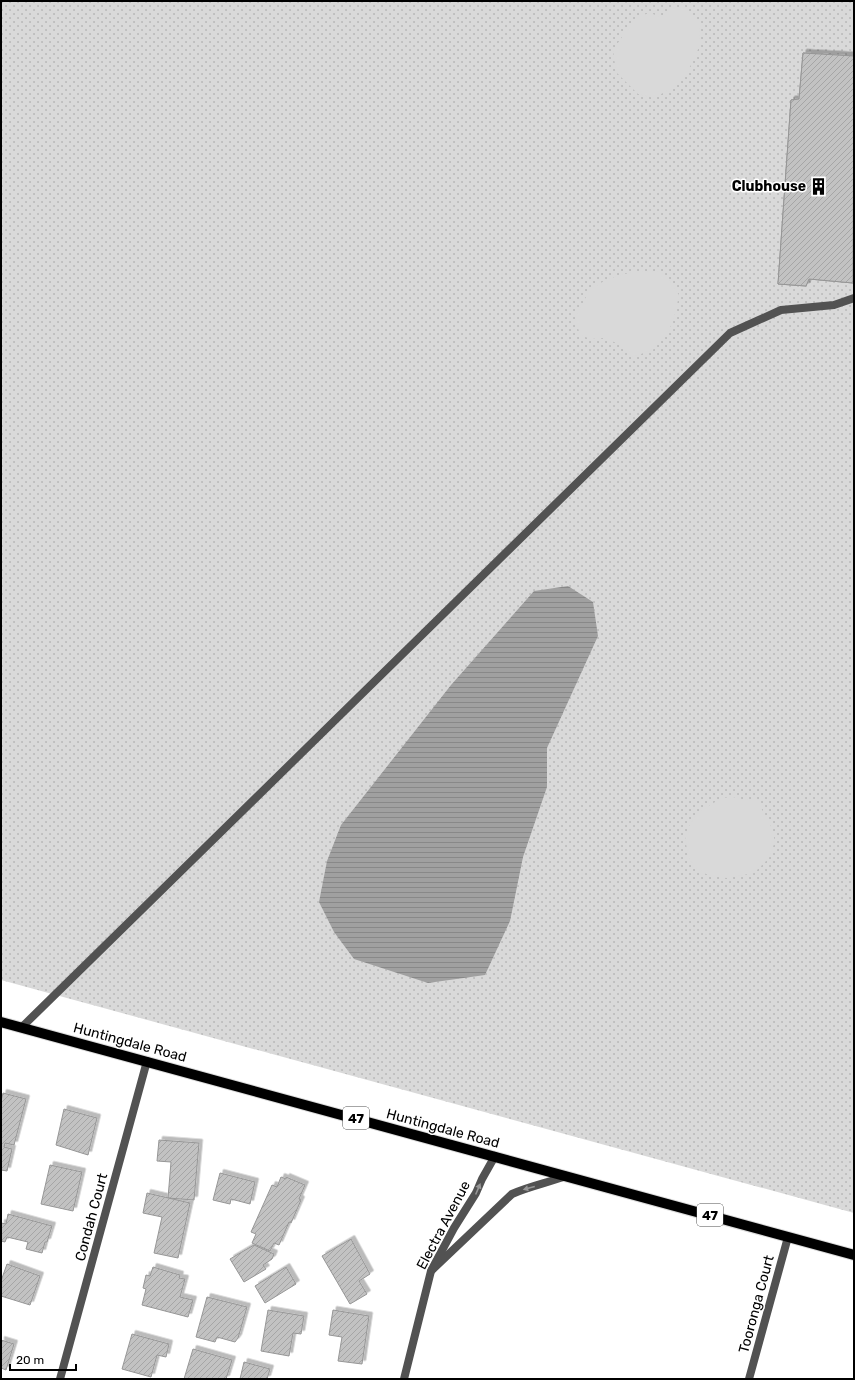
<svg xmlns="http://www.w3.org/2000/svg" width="855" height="1380" font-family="Rubik,sans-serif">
	<defs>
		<pattern id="grass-dots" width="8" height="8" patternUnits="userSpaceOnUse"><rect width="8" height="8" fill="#d9d9d9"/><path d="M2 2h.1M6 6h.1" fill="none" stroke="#b8b8b8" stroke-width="1.8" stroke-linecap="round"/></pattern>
		<pattern id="water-rules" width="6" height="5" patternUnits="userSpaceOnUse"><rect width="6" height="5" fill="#a0a0a0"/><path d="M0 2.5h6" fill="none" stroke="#888"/></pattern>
		<pattern id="building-hatch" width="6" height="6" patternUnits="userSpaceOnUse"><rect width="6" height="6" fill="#c2c2c2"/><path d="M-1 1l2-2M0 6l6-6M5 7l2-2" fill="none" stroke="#a5a5a5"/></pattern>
		<filter id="shadow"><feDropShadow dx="3.5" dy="-3.5" stdDeviation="0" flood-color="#0004"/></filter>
	</defs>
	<rect width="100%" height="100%" fill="#fff"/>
	<polygon fill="url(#grass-dots)" points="1,1 854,1 854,1213 1,980"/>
	<g fill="#d9d9d9">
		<polygon points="672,7 685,8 699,22 700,45 689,69 672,88 654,98 638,94 616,72 613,50 636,17 650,13 661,17"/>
		<path d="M644,271L659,272L669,280L679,295L675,314L669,331L654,349L633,357L624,346L604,338L591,339L580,335L575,317C580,309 585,297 591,290C606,277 625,273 644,271Z"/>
		<polygon points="733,797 746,800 755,798 770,823 775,841 769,858 754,873 726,878 706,874 695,867 688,857 685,836 689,826 698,812 722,798"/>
	</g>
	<polygon fill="url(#water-rules)" points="568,586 593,602 598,636 547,748 547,787 523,857 510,921 485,975 428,983 354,959 334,932 319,902 327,861 341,825 451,685 534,591"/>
	<g fill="url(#building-hatch)" stroke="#969696" filter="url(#shadow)">
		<polygon points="803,53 854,56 853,283 809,279 806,286 778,284 791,100 799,99"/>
		<polygon points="803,53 854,56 853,283 809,279 806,286 778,284 791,100 799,99"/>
		<polygon points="3,1093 26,1099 14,1145 5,1143 4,1147 12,1149 7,1171 1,1170 1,1101"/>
		<polygon points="64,1109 97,1118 88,1155 56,1145"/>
		<polygon points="159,1140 199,1143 194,1200 168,1198 171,1162 157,1161"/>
		<polygon points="50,1165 82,1172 73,1211 41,1204"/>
		<polygon points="220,1173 255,1182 250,1204 231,1199 230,1204 213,1200"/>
		<polygon points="281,1177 286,1179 286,1177 305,1185 299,1199 301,1200 291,1223 289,1222 279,1245 274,1243 270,1251 252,1243 256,1234 251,1232 272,1185 277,1187"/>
		<polygon points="147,1193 190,1203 178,1258 154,1253 162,1217 143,1213"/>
		<polygon points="8,1214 52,1226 47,1242 45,1242 42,1253 26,1249 28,1242 7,1237 5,1242 1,1241 1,1223 6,1224"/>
		<polygon points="351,1239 370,1274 359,1281 367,1294 350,1304 322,1256"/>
		<polygon points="254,1245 274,1254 272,1259 263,1265 266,1269 244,1282 230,1259"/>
		<polygon points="7,1264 40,1276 30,1305 1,1296 1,1281"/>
		<polygon points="153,1267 180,1275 179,1278 185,1279 180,1297 193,1300 188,1317 142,1305 146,1289 143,1288 146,1275 150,1276"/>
		<polygon points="286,1267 296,1284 265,1303 255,1286"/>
		<polygon points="207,1297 247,1307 238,1338 235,1342 217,1337 215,1342 196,1337"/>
		<polygon points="268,1310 304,1316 301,1334 293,1333 289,1356 261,1351"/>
		<polygon points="333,1310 369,1316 362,1364 338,1361 342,1337 329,1335"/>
		<polygon points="132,1334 169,1344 166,1357 157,1355 151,1377 122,1369"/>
		<polygon points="1,1340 14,1344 6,1370 1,1368"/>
		<polygon points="193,1349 232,1360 226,1379 184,1379"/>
		<polygon points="244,1362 270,1369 267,1379 240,1379"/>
	</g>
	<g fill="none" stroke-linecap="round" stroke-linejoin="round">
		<defs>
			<polyline id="primary" points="1,1022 854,1255"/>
		</defs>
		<use href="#primary" stroke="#dbdbdb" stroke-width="12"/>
		<g stroke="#525252" stroke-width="8">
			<polyline points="22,1027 730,333 781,310 834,305 854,298"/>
			<path d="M432,1270L512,1194C530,1186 547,1183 566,1176"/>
		</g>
		<g stroke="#525252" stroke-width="8">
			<polyline points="60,1379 147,1061"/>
			<polyline points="404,1379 431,1271 454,1228 476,1193 482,1179 495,1156"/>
			<polyline points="749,1379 788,1237"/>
		</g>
		<use href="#primary" stroke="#000" stroke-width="10"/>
	</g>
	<defs><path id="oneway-solid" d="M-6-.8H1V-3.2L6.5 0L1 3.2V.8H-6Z"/></defs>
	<g fill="#979797">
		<use href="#oneway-solid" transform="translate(529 1188) rotate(165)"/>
		<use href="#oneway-solid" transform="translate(478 1189) rotate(-67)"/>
	</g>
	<defs>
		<symbol id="building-bare" viewBox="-9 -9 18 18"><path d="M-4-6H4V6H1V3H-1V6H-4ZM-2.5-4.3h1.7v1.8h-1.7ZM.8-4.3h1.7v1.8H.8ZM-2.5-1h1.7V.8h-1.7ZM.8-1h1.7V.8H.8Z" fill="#000" stroke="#fff" stroke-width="2.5" paint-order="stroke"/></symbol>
	</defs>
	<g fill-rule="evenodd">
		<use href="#building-bare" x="806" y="174" width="25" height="25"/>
	</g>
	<g text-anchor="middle" stroke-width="3" stroke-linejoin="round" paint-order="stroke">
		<g fill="#fff" stroke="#4c4c4c" stroke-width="1">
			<rect x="343" y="1107" width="26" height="22" rx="3"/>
			<rect x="697" y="1204" width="26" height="22" rx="3"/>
		</g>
		<g font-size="13" font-weight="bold" fill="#000">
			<text x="356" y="1123">47</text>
			<text x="710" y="1220">47</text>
		</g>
		<g font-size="14" font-weight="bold" fill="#000" stroke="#fff" text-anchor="end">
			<text x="806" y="191">Clubhouse</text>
		</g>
		<g font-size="14" fill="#000" stroke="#fff">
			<text transform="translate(130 1042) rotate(15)" y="5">Huntingdale Road</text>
			<text transform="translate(443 1128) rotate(15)" y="5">Huntingdale Road</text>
			<text transform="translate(91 1217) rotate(-75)" y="5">Condah Court</text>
			<text transform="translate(443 1225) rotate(-62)" y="5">Electra Avenue</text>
			<text transform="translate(756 1304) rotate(-75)" y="5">Tooronga Court</text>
		</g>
	</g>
	<rect width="855" height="1380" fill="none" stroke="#000000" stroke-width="4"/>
	<path d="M10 1364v6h66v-6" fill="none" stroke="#000000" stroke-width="2"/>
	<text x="16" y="1364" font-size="12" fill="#000000" stroke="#ffffff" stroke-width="3" paint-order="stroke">20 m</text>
</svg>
